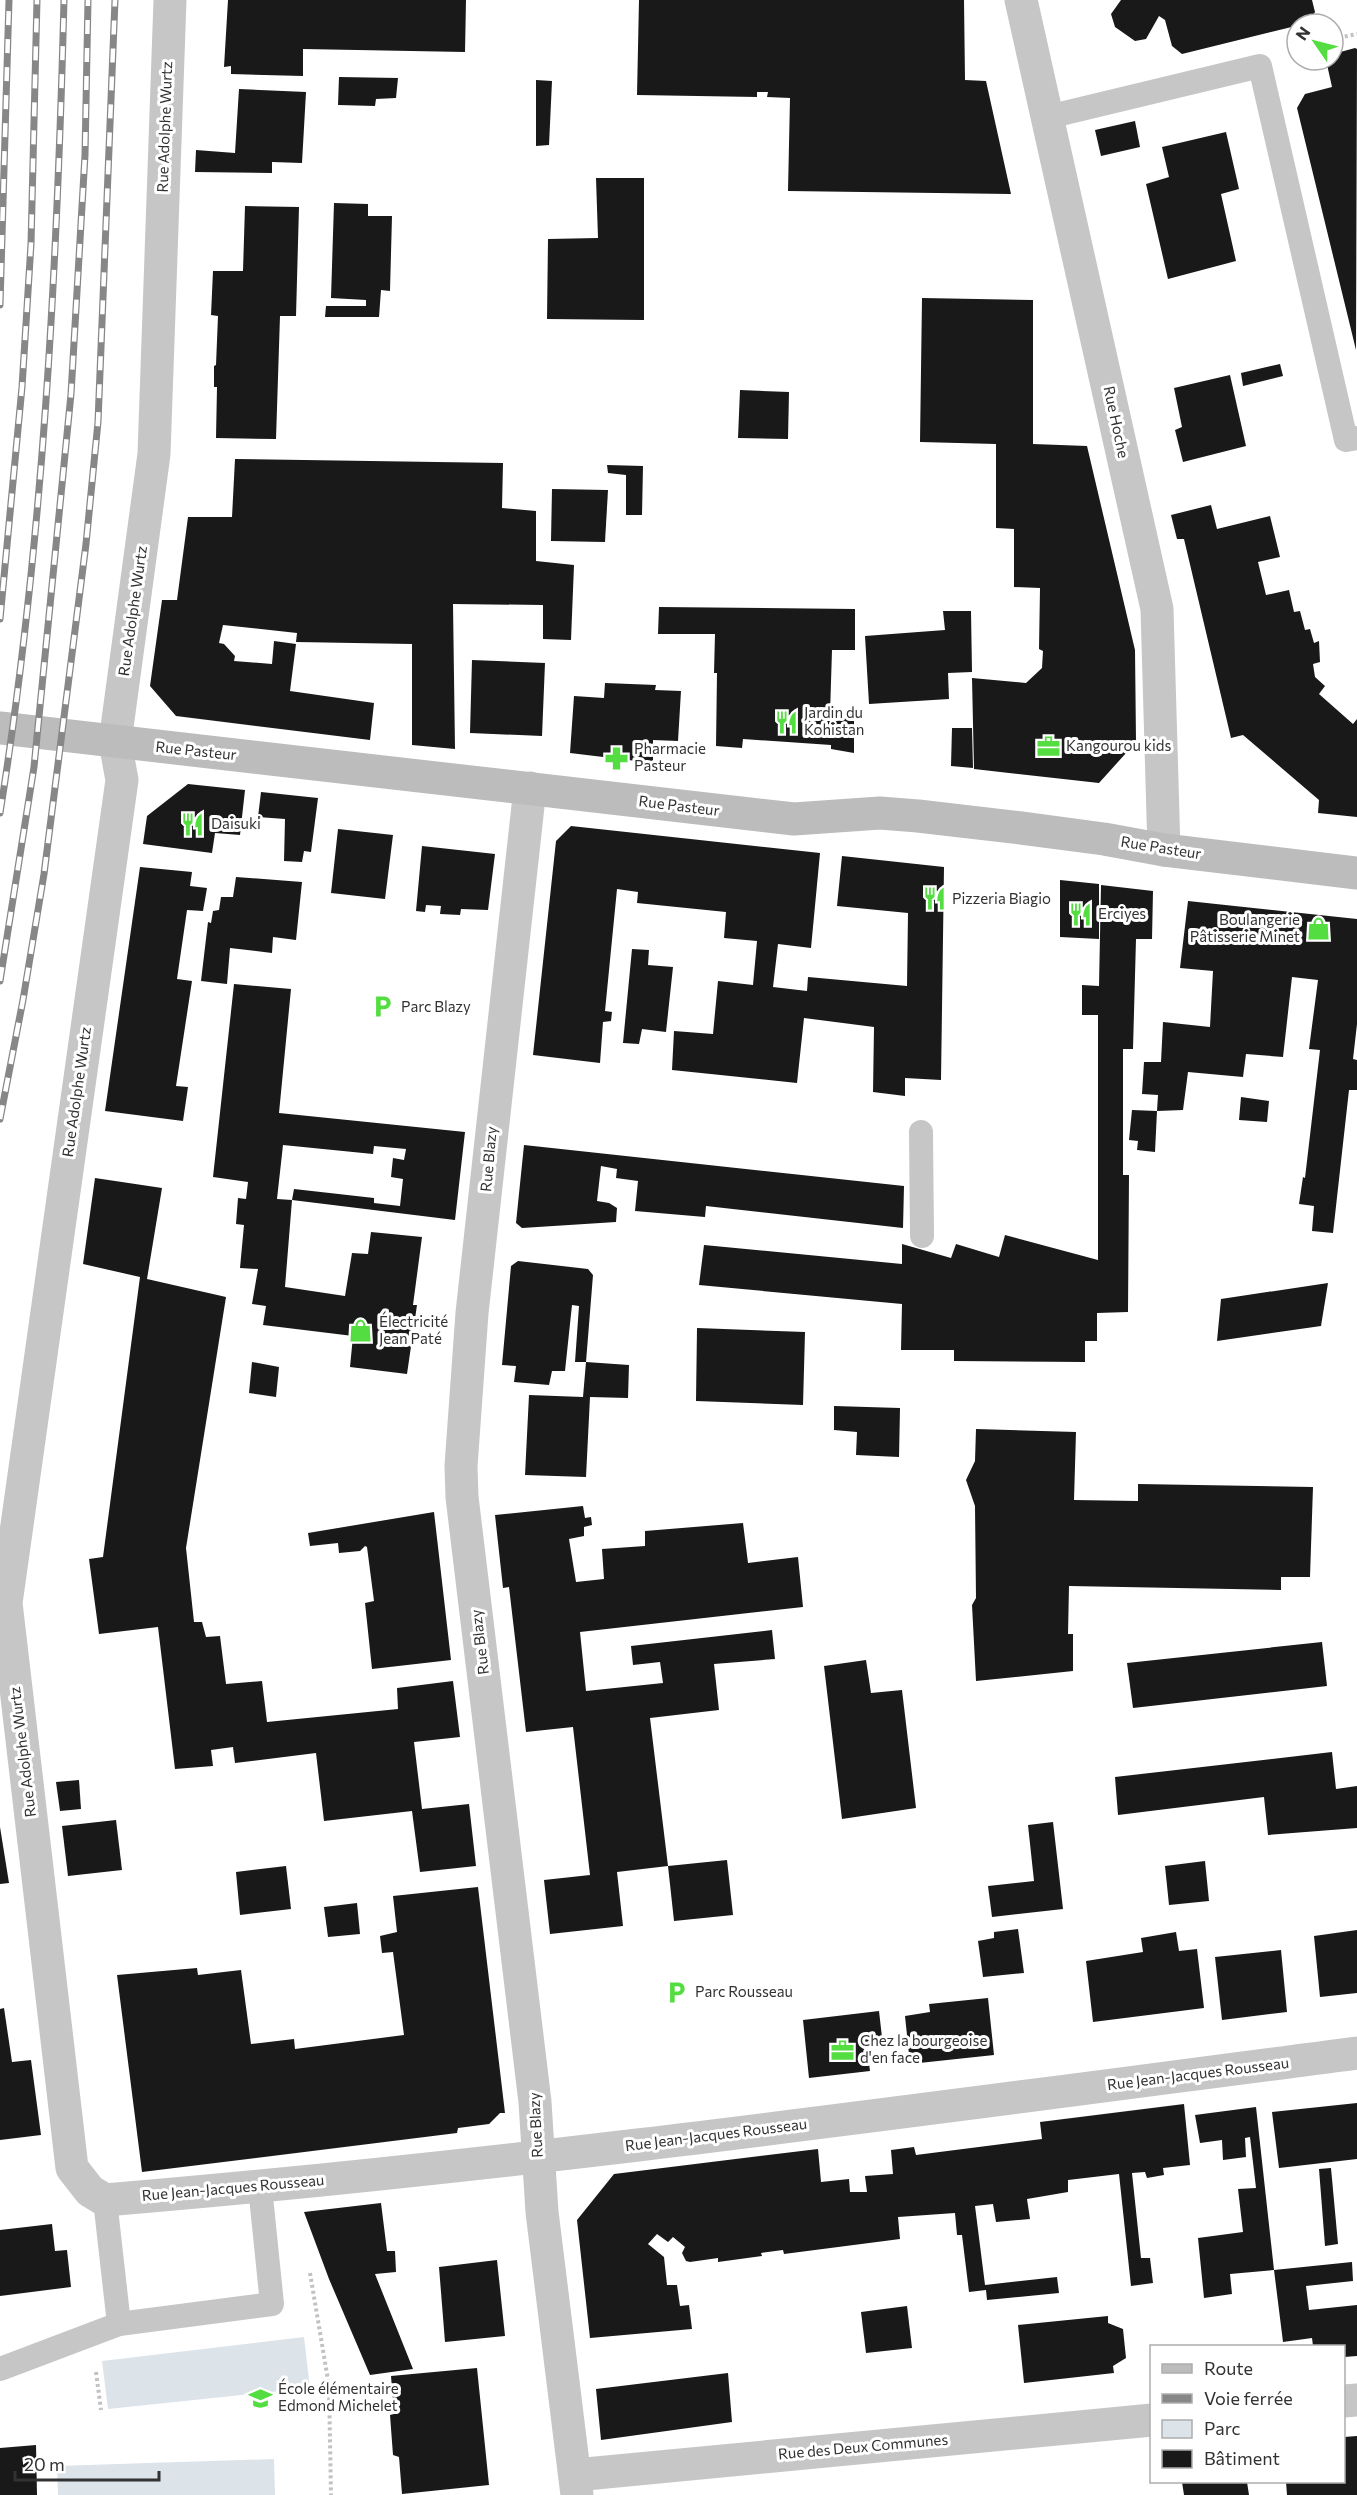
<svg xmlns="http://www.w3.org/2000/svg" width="1357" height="2495" font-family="Commissioner,sans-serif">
	<rect width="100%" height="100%" fill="#fff"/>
	<g fill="#dce3e9">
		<polygon points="304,2337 310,2388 108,2409 102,2361"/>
		<polygon points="274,2459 275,2495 58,2495 57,2466"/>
	</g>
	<g fill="#191919">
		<polygon points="228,0 466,0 465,52 303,49 303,76 231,74 231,66 224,67"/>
		<polygon points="639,0 964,0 965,80 986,81 1011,194 788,191 790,98 767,97 768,92 757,92 757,97 637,95"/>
		<polygon points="1121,0 1312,0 1315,12 1308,23 1182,54 1172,46 1165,20 1159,16 1146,39 1135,41 1115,27 1111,14"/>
		<polygon points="1355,48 1357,49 1356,350 1297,108 1305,94 1332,87 1326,60 1333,60 1333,54"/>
		<polygon points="339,77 398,78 396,98 376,99 375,106 338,105"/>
		<polygon points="536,80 552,81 549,145 536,146"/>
		<polygon points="239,89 306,92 302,163 272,162 272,173 195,172 196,150 235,153"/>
		<polygon points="1135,121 1140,147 1101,156 1095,130"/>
		<polygon points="1226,132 1239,189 1221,194 1236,261 1168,279 1146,184 1169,177 1162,147"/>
		<polygon points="596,178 644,178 644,320 547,319 548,239 598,238"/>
		<polygon points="334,203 368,204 368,216 392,216 390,291 381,290 379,317 325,317 326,306 366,306 366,300 331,298"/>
		<polygon points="245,206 299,207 296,316 280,316 276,439 216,438 217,387 214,387 214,366 216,365 218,316 211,315 213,271 243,271"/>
		<polygon points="922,298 1033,300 1033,444 1087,446 1135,650 1136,742 1099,783 974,769 972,678 1026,683 1042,668 1043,651 1039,649 1040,588 1014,587 1014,529 996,528 996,444 920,442"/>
		<polygon points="1280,364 1283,376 1243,386 1241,373"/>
		<polygon points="1230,375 1246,446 1183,462 1175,430 1182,427 1174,388"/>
		<polygon points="740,390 789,392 788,439 738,438"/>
		<polygon points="235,459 503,463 502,508 536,511 536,561 574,565 571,640 543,639 543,605 453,604 455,749 412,745 412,644 296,642 297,633 223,625 219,643 224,644 235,656 234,661 272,664 274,641 296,644 290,691 374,703 370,740 176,716 150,686 162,600 177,600 188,517 232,517"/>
		<polygon points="607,465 643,466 642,515 626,515 626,475 608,473"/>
		<polygon points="552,489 608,490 605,542 551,541"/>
		<polygon points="1211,505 1217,529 1270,516 1280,557 1258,562 1266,595 1289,590 1294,612 1300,611 1305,630 1310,629 1314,643 1319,641 1320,662 1313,664 1315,677 1325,686 1319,694 1353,724 1357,719 1357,817 1318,813 1319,800 1243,735 1231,738 1184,539 1177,539 1171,515"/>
		<polygon points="659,607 855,609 855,650 832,650 830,714 854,714 854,753 831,749 831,745 743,739 742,748 716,746 717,673 714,673 715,634 658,634"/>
		<polygon points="943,611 971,611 972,672 948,673 949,699 869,704 865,636 945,630"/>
		<polygon points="472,660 545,663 542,736 470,733"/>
		<polygon points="605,683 656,685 655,690 681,691 678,741 653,740 653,763 570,753 574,696 604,698"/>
		<polygon points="952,728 972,728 973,768 951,766"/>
		<polygon points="188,784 245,790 240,835 215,833 212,853 143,844 147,816"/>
		<polygon points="261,792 318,798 311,852 304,851 302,862 284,861 285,819 258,817"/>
		<polygon points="571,826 820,853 811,948 778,944 773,987 807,991 808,977 907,986 908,913 837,906 842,856 944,867 941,1080 905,1078 905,1096 873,1092 874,1027 804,1018 797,1083 672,1070 674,1031 713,1034 718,981 753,985 757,941 724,938 726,912 637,903 638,892 617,889 605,1011 612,1012 611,1021 603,1022 600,1063 533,1055 556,841"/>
		<polygon points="338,829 393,835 385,899 331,893"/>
		<polygon points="422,846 495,854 488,910 461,909 460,915 440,914 441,906 426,905 425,912 416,911"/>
		<polygon points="140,867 192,872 190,886 207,888 203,911 187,910 177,979 192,981 176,1086 188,1087 183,1121 105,1111"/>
		<polygon points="236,877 302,882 296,940 273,937 272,953 230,948 227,984 201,981 208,922 211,923 213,911 219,910 221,897 233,897"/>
		<polygon points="1060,880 1099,884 1099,939 1060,937"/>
		<polygon points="1101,885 1153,891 1152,939 1136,939 1133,1049 1123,1049 1123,1175 1129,1175 1128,1312 1097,1313 1097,1341 1085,1341 1085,1362 954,1361 954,1350 901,1350 902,1304 699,1285 704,1245 902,1264 902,1244 951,1258 956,1244 999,1257 1005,1235 1098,1260 1098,1015 1082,1015 1082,985 1099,986"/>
		<polygon points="1188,901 1357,919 1357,1024 1353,1059 1357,1060 1357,1090 1349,1090 1333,1233 1312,1231 1314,1206 1299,1204 1303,1177 1305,1178 1320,1050 1309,1049 1318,980 1292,977 1283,1057 1246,1054 1243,1077 1188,1072 1183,1110 1157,1111 1158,1095 1142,1094 1144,1062 1161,1062 1163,1022 1210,1027 1213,971 1180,968"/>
		<polygon points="632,949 649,950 648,965 673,967 666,1032 642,1029 639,1044 623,1043"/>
		<polygon points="234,984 291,989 279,1113 465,1132 455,1220 292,1200 294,1189 374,1198 374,1203 400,1206 403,1179 391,1177 393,1158 404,1160 406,1149 374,1146 373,1154 283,1145 277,1199 292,1200 285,1287 345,1296 352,1253 368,1254 371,1232 422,1237 413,1305 417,1305 407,1374 350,1367 353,1336 263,1325 266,1306 252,1304 258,1269 240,1268 244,1225 236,1224 238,1198 246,1199 248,1182 213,1177"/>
		<polygon points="1241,1097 1269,1101 1267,1122 1239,1120"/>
		<polygon points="1132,1110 1157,1111 1155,1152 1137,1150 1138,1141 1129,1140"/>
		<polygon points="524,1145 904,1186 903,1228 706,1206 705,1217 635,1211 638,1181 616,1178 617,1169 601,1166 597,1201 609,1203 617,1208 616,1222 522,1228 516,1223"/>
		<polygon points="95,1178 162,1188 147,1279 226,1297 186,1548 194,1622 202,1622 206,1637 220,1636 226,1684 262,1681 267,1722 398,1709 397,1688 453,1681 460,1737 414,1742 422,1809 469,1804 476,1866 420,1872 412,1811 324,1821 316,1753 235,1763 233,1747 211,1750 213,1766 175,1769 158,1627 99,1634 89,1559 103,1557 140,1277 83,1264"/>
		<polygon points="518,1261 588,1269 593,1275 586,1362 575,1362 579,1306 572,1305 565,1371 552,1371 549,1385 514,1382 516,1366 502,1365 511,1266"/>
		<polygon points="1328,1283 1321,1326 1217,1341 1221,1299"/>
		<polygon points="697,1328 805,1332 803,1405 696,1401"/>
		<polygon points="252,1362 279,1367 276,1397 249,1393"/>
		<polygon points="586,1362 629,1365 628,1398 590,1397 586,1477 525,1475 529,1395 583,1397"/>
		<polygon points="834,1406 900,1408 899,1457 856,1455 857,1432 834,1430"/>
		<polygon points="976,1429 1076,1432 1074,1500 1138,1501 1138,1484 1313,1487 1310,1577 1281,1577 1281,1590 1069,1586 1068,1634 1073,1634 1073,1671 976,1681 972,1605 976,1598 975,1506 966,1480 975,1461"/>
		<polygon points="583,1506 585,1518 591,1517 592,1525 584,1527 584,1536 569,1539 576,1582 604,1579 602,1549 645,1546 645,1531 743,1523 748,1563 798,1557 803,1607 580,1632 586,1691 663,1683 660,1662 633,1665 631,1646 772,1630 775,1659 714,1664 719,1710 650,1718 668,1866 617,1872 623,1926 550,1934 544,1880 590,1875 573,1727 526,1732 509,1587 503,1588 495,1515"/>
		<polygon points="434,1512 451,1660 372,1669 365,1603 374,1601 367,1547 365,1546 360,1551 339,1553 338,1543 310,1546 308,1533"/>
		<polygon points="1322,1642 1327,1686 1133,1708 1127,1663"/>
		<polygon points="866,1660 871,1693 902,1690 916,1808 842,1819 824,1666"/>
		<polygon points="1332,1752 1336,1789 1357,1786 1357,1828 1268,1835 1264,1797 1118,1815 1115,1777"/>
		<polygon points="79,1780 81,1809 60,1811 56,1782"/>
		<polygon points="116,1820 122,1870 68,1876 62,1826"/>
		<polygon points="1053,1822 1063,1909 992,1917 988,1886 1034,1881 1028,1825"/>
		<polygon points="0,1827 9,1883 0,1884"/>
		<polygon points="727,1860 733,1915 674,1921 668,1866"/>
		<polygon points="1205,1861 1209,1901 1169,1905 1165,1866"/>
		<polygon points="286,1866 291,1909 240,1915 236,1872"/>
		<polygon points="478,1887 505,2113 500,2113 489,2124 458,2128 457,2133 142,2172 117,1975 197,1968 198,1975 241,1970 251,2044 294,2039 295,2049 404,2035 393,1952 382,1953 380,1936 397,1932 393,1896"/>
		<polygon points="357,1903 360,1934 328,1937 324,1907"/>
		<polygon points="1018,1929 1024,1973 983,1977 978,1941 994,1938 994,1932"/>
		<polygon points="1357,1930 1357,1993 1320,1997 1314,1936"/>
		<polygon points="1176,1932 1179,1951 1197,1949 1204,2008 1093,2022 1086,1961 1143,1952 1141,1938"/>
		<polygon points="1281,1950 1287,2012 1222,2020 1215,1957"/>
		<polygon points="988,1998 994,2055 910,2064 905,2016 930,2012 929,2004"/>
		<polygon points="4,2008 12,2062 31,2060 41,2135 0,2140 0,2009"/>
		<polygon points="879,2011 883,2046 867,2048 870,2071 809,2078 803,2020"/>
		<polygon points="1357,2103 1357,2159 1279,2168 1272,2112"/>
		<polygon points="1184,2104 1190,2165 1163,2168 1164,2175 1147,2178 1145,2172 1132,2173 1141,2258 1150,2258 1153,2283 1131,2286 1119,2174 1068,2180 1068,2192 1027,2199 1030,2219 996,2222 993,2204 975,2206 985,2285 1057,2277 1059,2293 987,2300 986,2290 969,2292 962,2235 957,2235 955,2213 898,2217 900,2239 784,2254 783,2250 761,2253 762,2256 718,2262 718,2258 690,2262 686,2261 682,2253 685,2247 673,2237 668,2242 657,2234 648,2244 664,2257 667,2285 677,2285 680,2306 689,2305 692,2329 590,2338 577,2220 614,2174 818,2149 821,2182 849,2179 850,2192 867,2192 865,2176 893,2174 891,2150 914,2147 916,2155 1042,2139 1040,2122"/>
		<polygon points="1256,2107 1274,2270 1230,2274 1232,2294 1204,2298 1198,2238 1243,2232 1238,2189 1256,2188 1250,2137 1245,2138 1246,2157 1223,2160 1222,2140 1200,2143 1195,2115"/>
		<polygon points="1331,2168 1338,2244 1325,2246 1319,2169"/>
		<polygon points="381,2203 387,2251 395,2251 396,2272 375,2274 413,2369 370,2375 329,2279 304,2212"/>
		<polygon points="52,2224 55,2251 67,2250 71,2287 0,2296 0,2230"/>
		<polygon points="497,2260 505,2336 445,2342 439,2267"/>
		<polygon points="1352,2262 1353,2281 1306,2286 1309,2310 1357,2305 1357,2356 1344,2357 1344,2346 1313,2346 1312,2338 1283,2342 1274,2270"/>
		<polygon points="907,2306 912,2348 866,2353 861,2312"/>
		<polygon points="1108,2316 1108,2323 1123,2329 1126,2358 1113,2366 1114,2373 1024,2383 1018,2325"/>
		<polygon points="477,2368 489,2485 402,2494 399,2457 393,2455 390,2415 394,2414 391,2376"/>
		<polygon points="728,2373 732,2422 601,2440 596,2389"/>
		<polygon points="1357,2436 1357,2495 1287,2495 1286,2482 1344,2482 1344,2437"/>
		<polygon points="36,2445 37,2495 0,2495 0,2448"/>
		<polygon points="1182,2482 1247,2482 1249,2495 1184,2495"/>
	</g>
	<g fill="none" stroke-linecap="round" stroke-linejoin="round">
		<g stroke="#c2c2c2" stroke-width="4" stroke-dasharray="3 3" stroke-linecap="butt">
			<polyline points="1333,39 1357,34"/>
			<polyline points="310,2273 329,2386 331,2495"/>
			<polyline points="96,2372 101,2410"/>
		</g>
		<g stroke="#c6c6c6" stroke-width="24">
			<polyline points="1048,117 1260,66 1346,440 1357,438"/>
			<polyline points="921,1132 922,1236"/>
			<polyline points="105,2200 119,2324 272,2304 260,2187"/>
			<polyline points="0,2369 119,2324"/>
		</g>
		<g stroke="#c6c6c6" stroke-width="33">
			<path d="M170,0L154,454L115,742L122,780L6,1603L72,2168L90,2191L105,2200C524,2165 940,2107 1357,2053"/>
			<polyline points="1021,0 1157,609 1164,850"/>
			<polyline points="530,788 472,1313 461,1466 462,1497 535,2102 542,2212 577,2495"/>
			<polyline points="1344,2401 1357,2400"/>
			<polyline points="575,2475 1152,2420"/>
		</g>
		<polyline stroke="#bcbcbc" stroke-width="33" points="0,728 794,819 880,813 918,816 1021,828 1104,839 1164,850 1357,873"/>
		<defs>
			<g id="rail">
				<polyline points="0,305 9,0"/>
				<polyline points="0,619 22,387 31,244 37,0"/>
				<path d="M0,813C43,544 57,272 64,0"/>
				<polyline points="0,981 34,767 71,394 85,155 88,0"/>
				<polyline points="0,1119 23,1000 44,874 86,544 98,422 115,0"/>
			</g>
		</defs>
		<use href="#rail" stroke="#878787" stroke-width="7"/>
		<use href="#rail" stroke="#fff" stroke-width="4.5" stroke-dasharray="14" stroke-linecap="butt"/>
	</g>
	<defs>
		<symbol id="restaurant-bare" viewBox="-9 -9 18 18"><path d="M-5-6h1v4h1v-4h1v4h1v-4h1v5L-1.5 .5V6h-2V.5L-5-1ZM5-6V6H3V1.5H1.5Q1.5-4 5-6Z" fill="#53dd40" stroke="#fff" stroke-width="2.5" paint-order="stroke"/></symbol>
		<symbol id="office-bare" viewBox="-9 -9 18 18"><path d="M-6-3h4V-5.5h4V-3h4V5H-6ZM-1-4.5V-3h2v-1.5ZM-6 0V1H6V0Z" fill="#53dd40" stroke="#fff" stroke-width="2.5" paint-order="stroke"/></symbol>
		<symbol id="pharmacy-bare" viewBox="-9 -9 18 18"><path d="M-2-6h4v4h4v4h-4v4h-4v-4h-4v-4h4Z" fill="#53dd40" stroke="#fff" stroke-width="2.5" paint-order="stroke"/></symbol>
		<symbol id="shop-bare" viewBox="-9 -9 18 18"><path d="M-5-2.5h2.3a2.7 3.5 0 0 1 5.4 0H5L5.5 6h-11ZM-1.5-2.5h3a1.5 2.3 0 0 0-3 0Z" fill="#53dd40" stroke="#fff" stroke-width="2.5" paint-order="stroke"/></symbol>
		<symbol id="parking-bare" viewBox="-9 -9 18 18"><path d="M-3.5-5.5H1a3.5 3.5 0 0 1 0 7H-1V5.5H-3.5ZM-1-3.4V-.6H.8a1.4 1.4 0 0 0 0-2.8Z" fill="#53dd40" stroke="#fff" stroke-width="2.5" paint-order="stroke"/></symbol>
		<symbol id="school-bare" viewBox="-9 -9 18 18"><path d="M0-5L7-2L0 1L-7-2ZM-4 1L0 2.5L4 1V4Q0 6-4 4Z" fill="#53dd40" stroke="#fff" stroke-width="2.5" paint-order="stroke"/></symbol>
	</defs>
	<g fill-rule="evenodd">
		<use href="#restaurant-bare" x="770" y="706" width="33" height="33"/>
		<use href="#office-bare" x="1032" y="730" width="33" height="33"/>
		<use href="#pharmacy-bare" x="600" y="742" width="33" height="33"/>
		<use href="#restaurant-bare" x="176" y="808" width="33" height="33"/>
		<use href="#restaurant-bare" x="918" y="882" width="33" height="33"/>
		<use href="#restaurant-bare" x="1064" y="898" width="33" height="33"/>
		<use href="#shop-bare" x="1302" y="912" width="33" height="33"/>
		<use href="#parking-bare" x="366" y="990" width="33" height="33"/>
		<use href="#shop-bare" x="344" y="1314" width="33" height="33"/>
		<use href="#parking-bare" x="660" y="1976" width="33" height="33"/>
		<use href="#office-bare" x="826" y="2034" width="33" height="33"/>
		<use href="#school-bare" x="244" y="2382" width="33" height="33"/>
	</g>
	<g text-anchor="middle" stroke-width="6" stroke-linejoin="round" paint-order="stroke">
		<g font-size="15" fill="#323232" stroke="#fff">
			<text transform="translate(165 127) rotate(-88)" y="5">Rue Adolphe Wurtz</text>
			<text transform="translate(1116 422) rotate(78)" y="5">Rue Hoche</text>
			<text transform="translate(133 611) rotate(-82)" y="5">Rue Adolphe Wurtz</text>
			<text transform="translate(196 751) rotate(6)" y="5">Rue Pasteur</text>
			<text transform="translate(679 806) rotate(7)" y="5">Rue Pasteur</text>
			<text transform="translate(1161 848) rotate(9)" y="5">Rue Pasteur</text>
			<text transform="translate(77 1092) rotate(-82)" y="5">Rue Adolphe Wurtz</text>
			<text transform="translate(489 1159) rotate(-85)" y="5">Rue Blazy</text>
			<text transform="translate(480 1642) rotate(-97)" y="5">Rue Blazy</text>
			<text transform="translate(23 1752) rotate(-97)" y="5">Rue Adolphe Wurtz</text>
			<text transform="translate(1198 2074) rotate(-7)" y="5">Rue Jean-Jacques Rousseau</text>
			<text transform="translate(536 2125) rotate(-93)" y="5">Rue Blazy</text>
			<text transform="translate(716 2135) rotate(-7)" y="5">Rue Jean-Jacques Rousseau</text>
			<text transform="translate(233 2188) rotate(-5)" y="5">Rue Jean-Jacques Rousseau</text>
			<text transform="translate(863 2447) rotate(-5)" y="5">Rue des Deux Communes</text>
		</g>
		<g font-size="15" fill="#323232" stroke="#fff" text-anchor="start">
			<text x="804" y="718">Jardin du<tspan x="804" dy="17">Kohistan</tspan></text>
			<text x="1066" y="751">Kangourou kids</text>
			<text x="634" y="754">Pharmacie<tspan x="634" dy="17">Pasteur</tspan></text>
			<text x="211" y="829">Daisuki</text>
			<text x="952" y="904">Pizzeria Biagio</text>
			<text x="1098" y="919">Erciyes</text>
			<text x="1300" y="925" text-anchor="end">Boulangerie<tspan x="1300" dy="17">Pâtisserie Minet</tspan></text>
			<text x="401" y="1012">Parc Blazy</text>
			<text x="379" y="1327">Électricité<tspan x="379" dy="17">Jean Paté</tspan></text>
			<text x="695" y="1997">Parc Rousseau</text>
			<text x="860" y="2046">Chez la bourgeoise<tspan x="860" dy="17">d'en face</tspan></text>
			<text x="278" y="2394">École élémentaire<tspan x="278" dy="17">Edmond Michelet</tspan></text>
		</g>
	</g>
	<rect x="1150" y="2345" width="195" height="138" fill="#ffffff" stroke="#adadad" stroke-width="1.5"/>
	<rect x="1162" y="2364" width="30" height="9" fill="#bcbcbc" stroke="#adadad" stroke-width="1.5"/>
	<text x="1204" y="2375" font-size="18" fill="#323232">Route</text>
	<rect x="1162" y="2394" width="30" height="9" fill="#878787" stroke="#adadad" stroke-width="1.5"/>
	<text x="1204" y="2405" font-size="18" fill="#323232">Voie ferrée</text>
	<rect x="1162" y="2420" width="30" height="18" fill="#dce3e9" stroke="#adadad" stroke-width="1.5"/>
	<text x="1204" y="2435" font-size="18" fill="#323232">Parc</text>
	<rect x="1162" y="2450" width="30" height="18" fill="#191919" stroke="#adadad" stroke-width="1.5"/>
	<text x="1204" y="2465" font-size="18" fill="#323232">Bâtiment</text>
	<g transform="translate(1315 42) rotate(305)"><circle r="28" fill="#ffffff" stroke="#adadad" stroke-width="1.5"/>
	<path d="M0-4.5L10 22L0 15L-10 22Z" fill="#53dd40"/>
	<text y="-9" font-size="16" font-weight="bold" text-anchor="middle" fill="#323232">N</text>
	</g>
	<path d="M15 2471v9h144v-9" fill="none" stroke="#323232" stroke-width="3"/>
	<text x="24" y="2471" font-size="18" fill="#323232" stroke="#ffffff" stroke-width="4.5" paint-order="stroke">20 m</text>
</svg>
